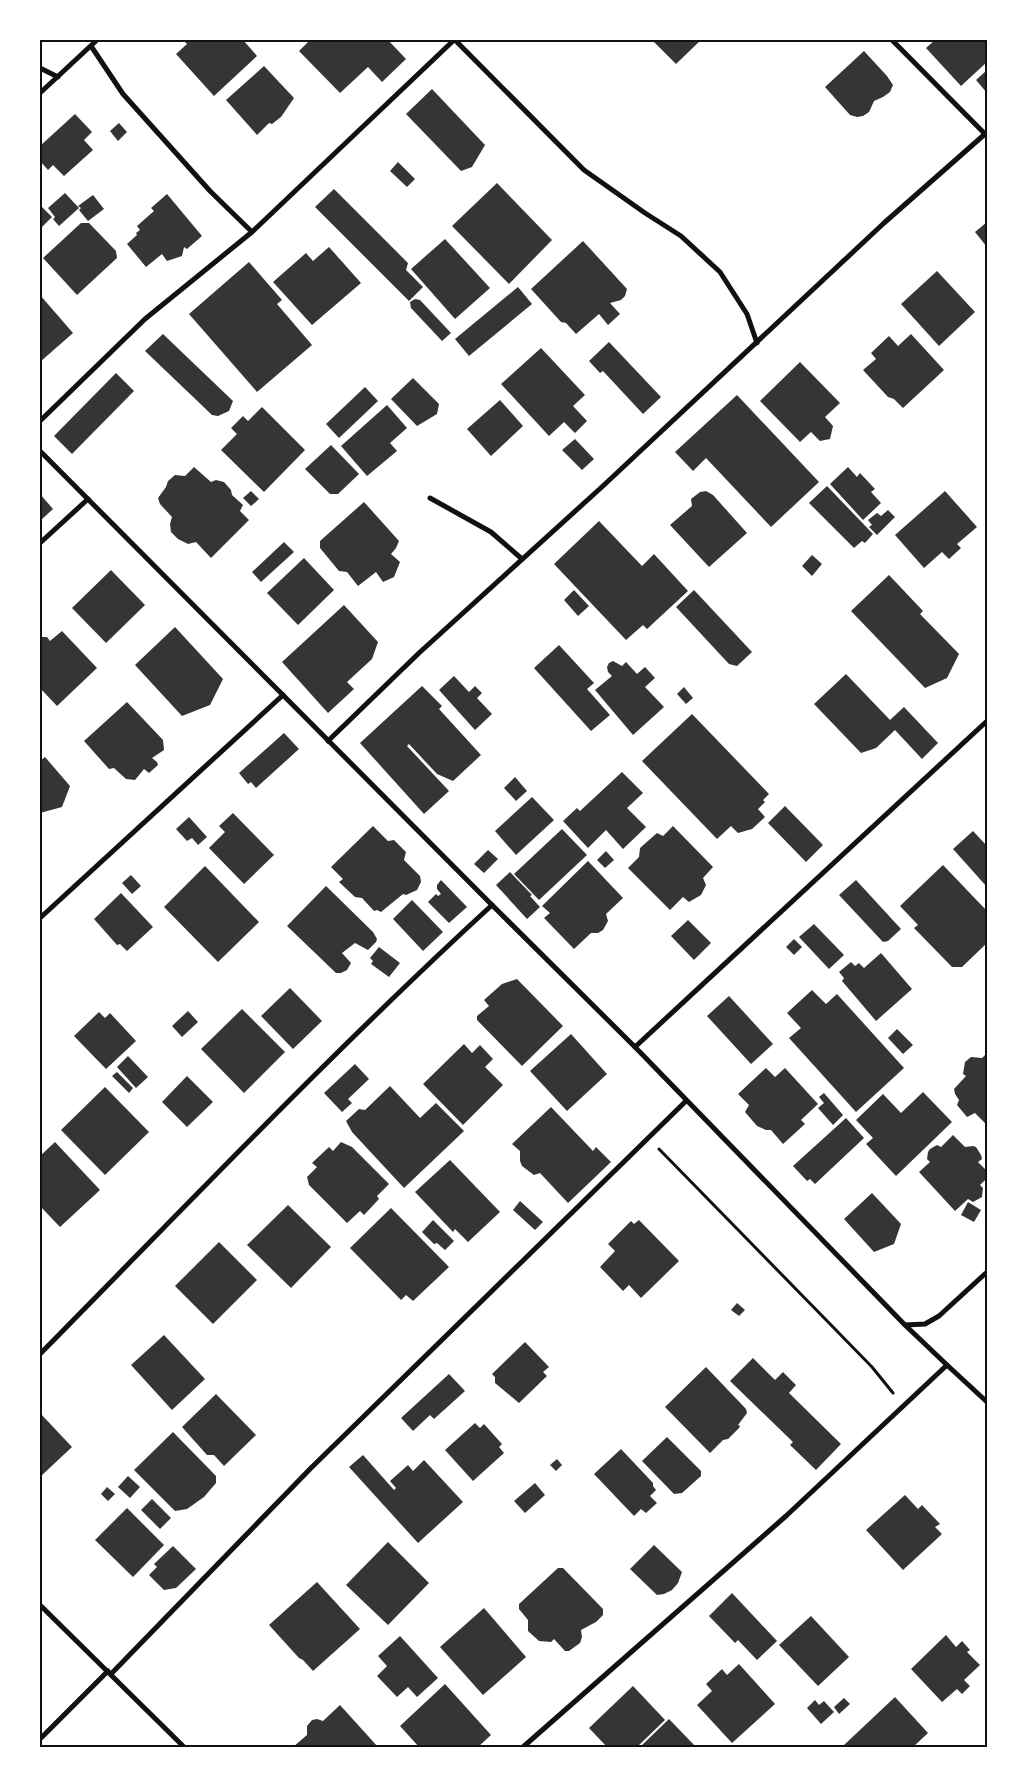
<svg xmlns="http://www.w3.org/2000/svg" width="1027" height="1787" font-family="Raleway,sans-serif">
	<rect width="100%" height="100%" fill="#fff"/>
	<g fill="#353535">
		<polygon points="183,40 243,40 257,56 214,96 176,54 187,44"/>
		<polygon points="310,40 388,40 406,59 382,82 368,67 340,93 299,51"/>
		<polygon points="652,40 701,40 676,64"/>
		<polygon points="935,40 987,40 987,62 961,86 926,48"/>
		<polygon points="864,51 887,76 893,85 890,92 883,97 874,101 869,112 863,116 857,117 850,115 825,87"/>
		<polygon points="264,66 294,98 281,117 272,124 269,123 257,135 226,100"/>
		<polygon points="987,70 987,93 976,80"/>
		<polygon points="432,89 485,145 472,167 461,171 406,114"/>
		<polygon points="75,114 92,132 84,140 93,150 64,176 53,165 48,170 40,161 40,146"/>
		<polygon points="119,123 127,132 118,141 110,131"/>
		<polygon points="398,162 415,179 407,187 390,171"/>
		<polygon points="497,183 552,240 509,284 452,226"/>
		<polygon points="334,189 408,263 406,270 423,287 409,301 315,207"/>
		<polygon points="65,193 79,208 59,226 53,219 55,217 48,208"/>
		<polygon points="167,194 202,236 187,249 184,247 182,256 167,261 162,254 146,267 127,244 137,235 136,233 140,230 137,226 154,211 151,208"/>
		<polygon points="93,195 104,209 88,221 79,210 81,208 78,206"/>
		<polygon points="40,205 52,217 40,229"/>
		<polygon points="987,222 987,247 975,232"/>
		<polygon points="81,223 89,223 116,251 117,258 77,295 43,258"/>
		<polygon points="445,239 490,288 455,319 411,269"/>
		<polygon points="583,241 627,289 625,296 621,300 610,303 620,314 608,325 599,314 576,334 566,323 561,322 531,289"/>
		<polygon points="329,247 361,283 312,325 273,282 306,253 313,261"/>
		<polygon points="249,262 282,300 277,304 312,345 257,392 189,314"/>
		<polygon points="937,271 975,312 939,346 901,304"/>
		<polygon points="518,287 532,304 469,356 455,339"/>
		<polygon points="40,295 73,333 40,362"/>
		<polygon points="415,299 420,300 451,333 442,341 411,308 410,302"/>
		<polygon points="163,334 233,401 229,411 218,416 212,415 145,351"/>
		<polygon points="911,334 944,370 903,408 894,399 888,397 863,370 876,359 871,353 889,336 898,346"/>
		<polygon points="609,342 661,397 643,414 603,371 600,373 589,361"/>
		<polygon points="541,348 585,395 573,406 587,421 575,433 564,422 549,436 501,384"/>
		<polygon points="800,362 840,403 825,417 833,426 830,439 820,441 811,432 800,442 760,401"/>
		<polygon points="116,373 134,391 72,454 54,436"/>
		<polygon points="413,378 439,404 437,414 417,426 391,399"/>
		<polygon points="365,387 378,401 339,438 326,424"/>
		<polygon points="737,395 819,482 771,527 706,458 693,471 675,452"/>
		<polygon points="500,400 523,426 491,456 467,429"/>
		<polygon points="387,405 407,428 390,443 397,451 367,476 341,446"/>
		<polygon points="262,407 305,450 264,492 221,450 237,434 231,428 243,416 248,421"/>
		<polygon points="575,439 594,459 582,470 562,450"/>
		<polygon points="331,445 359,474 338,494 330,494 305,469"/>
		<polygon points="194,467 211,482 216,480 224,482 231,490 232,495 243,505 240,511 249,520 211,558 196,542 188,544 178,539 171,532 170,524 172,517 160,504 158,498 166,487 168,481 175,475 185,476"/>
		<polygon points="848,467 857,477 860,473 875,489 871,492 881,503 863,520 830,484"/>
		<polygon points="827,486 873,534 865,543 862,541 854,548 809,503"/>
		<polygon points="251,491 259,499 251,506 243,498"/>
		<polygon points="706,491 713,495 747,533 709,567 670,525 692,506 691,499 700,492"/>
		<polygon points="945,491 977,527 957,544 961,548 949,559 942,552 924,568 895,535"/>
		<polygon points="40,494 53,509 40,521"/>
		<polygon points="364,502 399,541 396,548 391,554 400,562 394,577 383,582 376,572 358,586 347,572 339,571 320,548 320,541"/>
		<polygon points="888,510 895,517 877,535 869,527 872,525 868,520 877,513 881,516"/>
		<polygon points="599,521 642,566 654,554 688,591 647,629 643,625 626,640 554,564"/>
		<polygon points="284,542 294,552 261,582 252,572"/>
		<polygon points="812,555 822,564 812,576 802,566"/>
		<polygon points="304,558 334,590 298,625 267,593"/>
		<polygon points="111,570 145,605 106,643 72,608"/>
		<polygon points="889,575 923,611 920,614 959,654 947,678 925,688 851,611"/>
		<polygon points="574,590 589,606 578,616 564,600"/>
		<polygon points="694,590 752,652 737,666 729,664 676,607"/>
		<polygon points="344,605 378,642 372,659 347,682 354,689 328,713 282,662"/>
		<polygon points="175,627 223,679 210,705 182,716 135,665"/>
		<polygon points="62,631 97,668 57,706 40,688 40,637 47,637 50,641"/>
		<polygon points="559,645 594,683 587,689 610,715 591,731 534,668"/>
		<polygon points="613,661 622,666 626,662 637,674 645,667 655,678 645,687 664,707 633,735 595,690 612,676 608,672 607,667 609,663"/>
		<polygon points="846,674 890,720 904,707 938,743 922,759 895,730 876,748 861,753 814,704"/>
		<polygon points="454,676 469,692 475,686 482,693 477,698 492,714 475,730 439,690"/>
		<polygon points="422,686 442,706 439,709 481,755 453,781 437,774 409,744 407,746 449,791 424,814 360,743"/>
		<polygon points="684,687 693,698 686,704 677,694"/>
		<polygon points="127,702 163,740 164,750 152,758 157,762 158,765 149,773 144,769 135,780 126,779 114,768 109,769 84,741"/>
		<polygon points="692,714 769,794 763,800 765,802 758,809 765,817 752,829 738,833 731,826 717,839 642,761"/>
		<polygon points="284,733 299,749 256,788 251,782 248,784 239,773"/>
		<polygon points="45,757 70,786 62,807 40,813 40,761"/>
		<polygon points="622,772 643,793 627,808 646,827 623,849 606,830 588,848 563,821 577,808 580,811"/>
		<polygon points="515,777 527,791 516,801 504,788"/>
		<polygon points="532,797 554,820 516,855 495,831"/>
		<polygon points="785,806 823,845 806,862 768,823"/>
		<polygon points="233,813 274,855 244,884 209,848 225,832 219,826"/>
		<polygon points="189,817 207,837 198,845 192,838 187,841 176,829"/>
		<polygon points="373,826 388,841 394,840 406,852 404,860 420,876 421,882 417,890 406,895 403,894 381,912 377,910 374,911 362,898 355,897 339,882 343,879 331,867"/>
		<polygon points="673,826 713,867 703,878 706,885 701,895 689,902 683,897 670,910 628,868 639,857 640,848 657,833 663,836"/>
		<polygon points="562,829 587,855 539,900 514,874"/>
		<polygon points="973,831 987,846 987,887 953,849"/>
		<polygon points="488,850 498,859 484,873 474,864"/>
		<polygon points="606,851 614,860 605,868 597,860"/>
		<polygon points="588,861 623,898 606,914 608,921 603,930 598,933 591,933 574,949 544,918 550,913 542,906"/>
		<polygon points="943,865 987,911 987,943 962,967 952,967 914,928 918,925 900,906"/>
		<polygon points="205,866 259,922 218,962 164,907"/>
		<polygon points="510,872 532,895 530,896 540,907 527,919 496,885"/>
		<polygon points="131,875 141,886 132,894 122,883"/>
		<polygon points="441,880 467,907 449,923 428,902 436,894 438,896 441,894 437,889 437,885"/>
		<polygon points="856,880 901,929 888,941 883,942 839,895"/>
		<polygon points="326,886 373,932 377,939 376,942 368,950 355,943 342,953 351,963 347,970 341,973 336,973 287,926"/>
		<polygon points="121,893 153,927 127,951 120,944 117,945 94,919"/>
		<polygon points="412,900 443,932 423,951 393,919"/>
		<polygon points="688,920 711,943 694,960 671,936"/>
		<polygon points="814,924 844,955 829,969 799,937"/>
		<polygon points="794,939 802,947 794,955 786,947"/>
		<polygon points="379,947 400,963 389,977 371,964 373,961 370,958"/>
		<polygon points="881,953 912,989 876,1021 842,981 844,978 839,972 851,962 855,966 859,963 864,968"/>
		<polygon points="517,979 563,1026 522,1066 477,1020 477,1016 489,1006 484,1000 502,984"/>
		<polygon points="290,988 322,1021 293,1049 261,1016"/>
		<polygon points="812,990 826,1004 837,994 904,1068 856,1112 789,1038 801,1028 787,1013"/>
		<polygon points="729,996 773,1044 751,1064 707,1016"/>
		<polygon points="242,1009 285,1052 244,1093 201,1049"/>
		<polygon points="188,1011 198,1022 182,1037 172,1026"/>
		<polygon points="99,1012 105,1018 110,1013 136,1041 106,1069 74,1036"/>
		<polygon points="897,1029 913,1045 903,1054 888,1038"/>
		<polygon points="571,1034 607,1074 567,1111 530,1071"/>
		<polygon points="464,1044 472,1053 480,1045 493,1059 485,1067 503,1085 463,1125 423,1084"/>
		<polygon points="987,1053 987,1123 986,1124 975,1113 967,1117 957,1105 959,1100 955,1094 954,1089 966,1076 963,1074 965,1062 971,1057 982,1058"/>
		<polygon points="128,1056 148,1077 136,1088 117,1067"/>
		<polygon points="355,1064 369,1079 348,1099 352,1103 342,1112 324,1093"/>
		<polygon points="766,1068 775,1077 785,1068 818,1104 801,1120 805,1124 783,1144 771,1130 766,1130 757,1126 745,1112 749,1105 738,1094"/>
		<polygon points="117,1072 133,1088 129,1093 112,1076"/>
		<polygon points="187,1076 213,1102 187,1127 162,1102"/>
		<polygon points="390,1086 420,1118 436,1103 464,1131 404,1188 352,1132 346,1121 359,1109 365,1110"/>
		<polygon points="105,1087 149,1132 105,1175 61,1130"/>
		<polygon points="923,1092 952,1122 896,1176 866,1144 873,1138 856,1120 883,1094 901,1113"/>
		<polygon points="824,1093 843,1115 833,1125 818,1108 824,1103 819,1097"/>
		<polygon points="551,1107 593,1151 596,1147 611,1162 568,1203 540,1173 534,1175 522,1166 520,1161 520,1151 512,1144"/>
		<polygon points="846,1118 864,1138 815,1184 810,1179 807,1181 793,1166"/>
		<polygon points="953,1135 965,1147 973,1146 976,1147 981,1155 982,1159 978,1162 987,1171 987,1178 980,1185 983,1188 982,1197 973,1202 968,1199 955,1211 919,1172 930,1162 927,1159 928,1152 930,1149 937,1145 941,1147"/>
		<polygon points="55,1142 100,1190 60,1227 40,1206 40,1156"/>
		<polygon points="341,1142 352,1147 389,1184 377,1196 379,1199 364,1215 360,1211 347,1223 309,1185 307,1177 317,1167 312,1163 329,1147 333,1151"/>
		<polygon points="450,1160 500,1212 468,1242 455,1229 453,1232 415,1192"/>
		<polygon points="872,1193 901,1224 894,1244 874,1252 844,1219"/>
		<polygon points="520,1201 543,1222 535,1230 513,1210"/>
		<polygon points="968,1202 981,1210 974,1222 961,1215"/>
		<polygon points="288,1205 331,1247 291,1288 247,1245"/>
		<polygon points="391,1208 449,1267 413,1301 406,1295 401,1300 350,1248"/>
		<polygon points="433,1220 454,1241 445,1250 437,1243 434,1244 422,1232"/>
		<polygon points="639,1220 679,1261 641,1298 629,1285 623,1291 600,1267 615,1251 608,1244 631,1221 634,1224"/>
		<polygon points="219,1242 257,1280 213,1324 175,1286"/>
		<polygon points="737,1303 745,1310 739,1316 731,1310"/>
		<polygon points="164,1335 205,1379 172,1410 131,1365"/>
		<polygon points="525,1342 549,1367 543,1372 547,1376 519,1403 495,1383 495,1377 492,1374"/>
		<polygon points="753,1358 775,1380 783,1372 796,1385 789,1393 841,1444 816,1470 790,1445 793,1442 730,1381"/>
		<polygon points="706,1367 746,1409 747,1413 738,1425 740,1426 739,1428 728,1439 723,1440 710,1453 665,1407"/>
		<polygon points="449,1374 465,1391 434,1419 430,1415 413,1431 401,1418"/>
		<polygon points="216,1394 256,1435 224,1466 214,1455 207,1455 182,1427"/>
		<polygon points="40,1413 72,1447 40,1477"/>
		<polygon points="475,1423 480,1428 484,1424 502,1444 499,1447 504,1453 473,1481 445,1450"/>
		<polygon points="173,1432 216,1476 216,1483 204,1497 187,1509 175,1511 134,1470"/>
		<polygon points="667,1437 701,1471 701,1476 682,1493 674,1494 642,1461"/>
		<polygon points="621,1449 653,1483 653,1486 656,1490 650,1496 657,1503 646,1513 641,1509 634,1516 594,1474"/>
		<polygon points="363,1455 394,1490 396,1488 390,1481 408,1465 413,1471 424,1460 463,1502 418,1543 349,1467"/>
		<polygon points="557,1459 562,1465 556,1471 550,1465"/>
		<polygon points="128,1476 140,1487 130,1498 118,1487"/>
		<polygon points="535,1483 545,1495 525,1513 514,1501"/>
		<polygon points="107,1487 115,1494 108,1501 101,1494"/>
		<polygon points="905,1495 918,1509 922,1505 940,1524 935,1527 942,1534 903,1570 866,1530"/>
		<polygon points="152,1499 171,1518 160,1529 141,1510"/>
		<polygon points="127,1508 164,1545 133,1577 95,1540"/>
		<polygon points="388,1542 429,1583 388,1625 346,1585"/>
		<polygon points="654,1545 682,1572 678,1583 672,1590 664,1594 657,1595 630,1569"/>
		<polygon points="173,1546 196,1569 176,1588 164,1590 149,1575 157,1567 154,1564"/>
		<polygon points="558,1568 563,1568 603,1609 603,1615 596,1622 581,1630 582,1637 580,1643 569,1651 565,1651 554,1639 551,1642 539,1641 528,1631 528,1620 519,1609 519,1604"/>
		<polygon points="317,1582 360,1629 313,1671 303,1660 299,1658 269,1625"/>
		<polygon points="732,1593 777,1641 757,1660 738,1640 735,1643 709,1616"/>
		<polygon points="484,1608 526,1657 483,1695 440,1647"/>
		<polygon points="811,1616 849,1657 818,1686 779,1645"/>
		<polygon points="946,1635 956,1647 962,1641 970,1650 967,1652 980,1665 964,1680 970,1686 962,1694 957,1689 942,1702 911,1669"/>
		<polygon points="400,1636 438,1678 417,1697 408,1687 397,1697 377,1676 387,1666 378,1656"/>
		<polygon points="739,1664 775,1704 732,1743 697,1705 712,1691 706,1684 722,1669 727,1675"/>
		<polygon points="445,1684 491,1735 478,1747 419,1747 400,1726"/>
		<polygon points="633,1686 665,1720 637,1747 607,1747 589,1728"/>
		<polygon points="895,1697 928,1733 913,1747 846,1747 844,1745"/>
		<polygon points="844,1698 850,1704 839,1714 834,1707"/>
		<polygon points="815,1700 819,1705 824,1701 834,1712 821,1724 807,1708"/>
		<polygon points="340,1705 378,1747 293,1747 307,1735 307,1726 312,1720 317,1719 323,1721"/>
		<polygon points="669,1719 696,1747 640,1747"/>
	</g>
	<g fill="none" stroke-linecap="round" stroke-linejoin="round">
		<polyline stroke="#111" stroke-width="3" points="659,1149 833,1327 872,1367 893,1393"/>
		<g stroke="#111" stroke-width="5">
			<polyline points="455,40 584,170 645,213 681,236 720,272 747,314 757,343"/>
			<polyline points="892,40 987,136"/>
			<polyline points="91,46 123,94 210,191 252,232"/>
			<polyline points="40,68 58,77"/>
			<polyline points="40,93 97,40"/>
			<polyline points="40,421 145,319 252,232 454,40"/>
			<polyline points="40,451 492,905 635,1047 905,1325 947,1365 786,1516 523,1747"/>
			<polyline points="430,498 491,532 522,559"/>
			<polyline points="40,543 88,499"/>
			<polyline points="328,741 419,653 604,485 884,223 985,134"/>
			<polyline points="40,918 283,695"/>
			<polyline points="635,1047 987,721"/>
			<polyline points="905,1325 925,1324 939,1316 987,1272"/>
			<path d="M40,1354C189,1203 335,1049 492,905"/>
			<polyline points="947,1365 987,1402"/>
			<polyline points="40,1605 184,1747"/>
			<polyline points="111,1674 311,1468 686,1101"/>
			<polyline points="40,1739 108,1671"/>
		</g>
	</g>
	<rect width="1027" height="1787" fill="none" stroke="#ffffff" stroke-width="82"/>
	<rect x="41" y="41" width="945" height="1705" fill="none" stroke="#111" stroke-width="2"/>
</svg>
